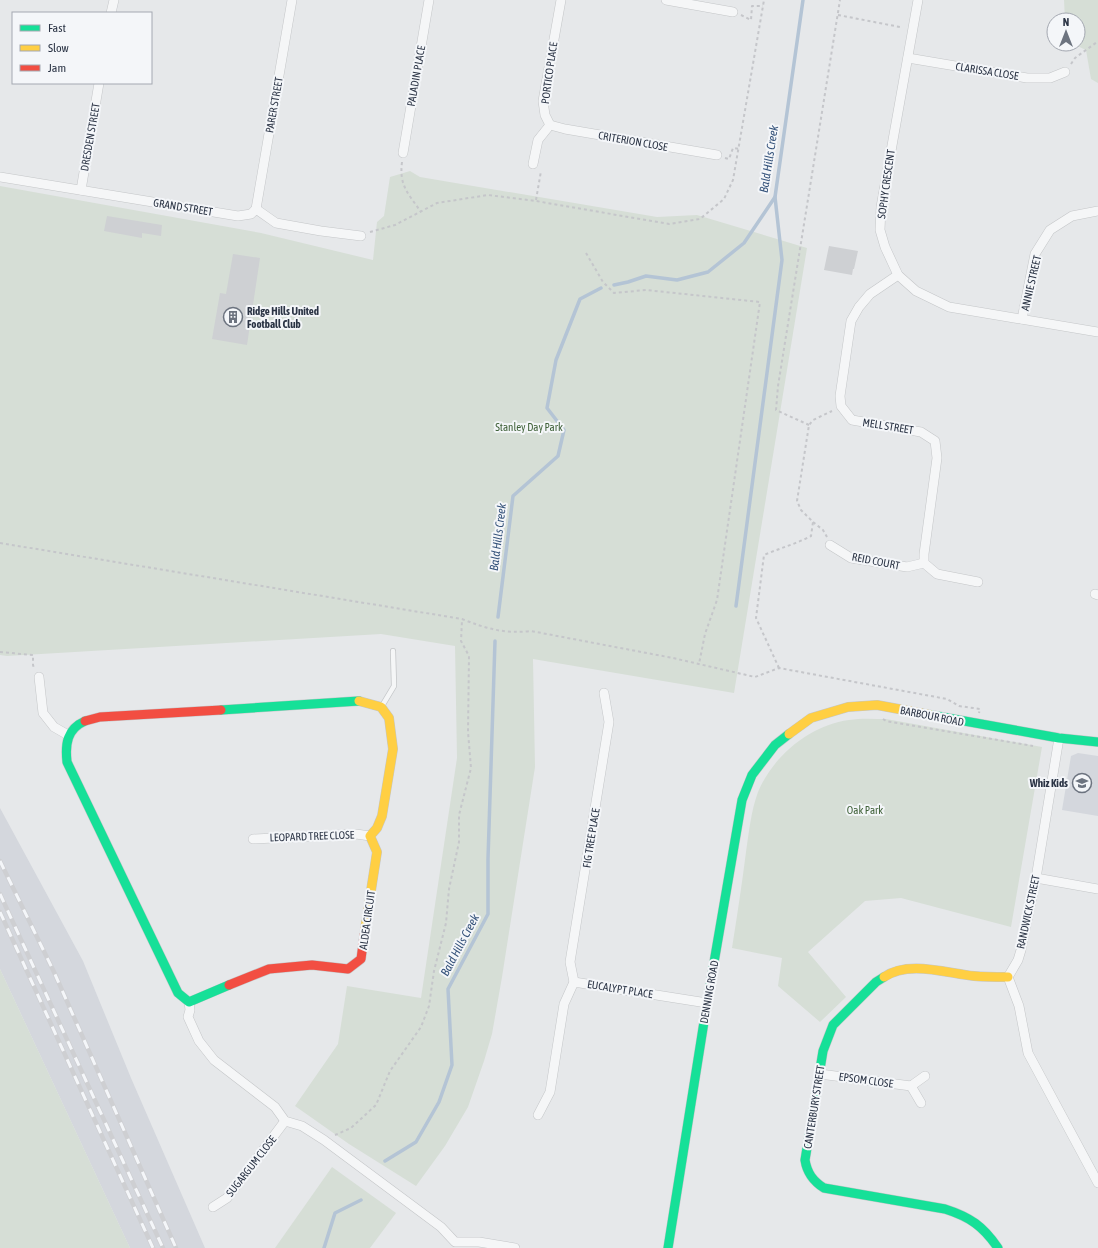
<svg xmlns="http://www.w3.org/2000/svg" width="1098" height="1248" font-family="'Asap Condensed',sans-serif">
	<rect width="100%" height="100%" fill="#e6e8ea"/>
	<g fill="#d4d7dd">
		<polygon points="1078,753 1098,756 1098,816 1062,810 1071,756"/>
		<polygon points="0,808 83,961 131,1078 205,1248 130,1248 0,969"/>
	</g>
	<g fill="#d6ded6">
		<polygon points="1064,0 1098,0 1098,83 1091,79 1086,50 1073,44 1078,44 1078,20 1065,20"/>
		<polygon points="410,171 420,177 657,217 697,215 807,248 734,693 533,659 535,767 502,977 492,1034 484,1061 468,1107 445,1146 416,1186 349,1144 295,1106 338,1044 347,986 421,998 457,758 455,646 381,634 7,656 0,655 0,186 261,233 373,260 377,222 384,216 390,177"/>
		<path d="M886,719L1042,747L1011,927L901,898L865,901L808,952L846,997L820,1022L778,986L782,958L732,948C737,916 742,884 746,852C749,832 751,811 758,792C773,756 810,725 849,720C861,718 874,719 886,719Z"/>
		<polygon points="0,969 130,1248 0,1248"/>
		<polygon points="332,1167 396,1213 370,1248 275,1248"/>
	</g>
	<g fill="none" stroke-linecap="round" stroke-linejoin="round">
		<g stroke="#b4c4d5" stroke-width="3.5">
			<polyline points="614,285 628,282 646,276 677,280 708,272 744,243 775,197 803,0"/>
			<polyline points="736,606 782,260 775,197"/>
			<polyline points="498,617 513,496 558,456 564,430 547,408 556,360 580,299 601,288"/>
			<polyline points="385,1161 416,1142 439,1102 452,1065 448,989 488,914 488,859 495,641"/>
			<polyline points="324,1248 335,1213 361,1200"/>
		</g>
	</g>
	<g fill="#ced0d3">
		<polygon points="107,216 162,225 161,236 142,233 142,238 104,231"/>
		<polygon points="829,246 858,251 854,269 853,269 852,275 824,270"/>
		<polygon points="233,254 260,258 247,345 212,339 220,293 226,294"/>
	</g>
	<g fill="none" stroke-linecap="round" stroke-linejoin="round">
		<defs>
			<polyline id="lane" points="382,706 394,686 393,651"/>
			<g id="street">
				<polyline points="666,0 733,12"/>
				<polyline points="918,0 881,207 880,230 885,247 898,275 916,291 949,307 1098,332"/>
				<polyline points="111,13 114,0"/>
				<polyline points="908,58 1027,78 1050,78 1065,72"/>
				<polyline points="550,125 565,129 717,155"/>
				<polyline points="403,153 429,0"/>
				<polyline points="533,164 538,140 550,125 545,115 543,101 561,0"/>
				<polyline points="0,177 238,216 251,214 256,209 276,223 321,231 361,236"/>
				<polyline points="81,190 99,83"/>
				<polyline points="256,209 292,0"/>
				<polyline points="898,275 870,294 859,307 851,321 840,396 841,406 852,420 921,432 935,441 937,458 924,554 924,563 937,574 978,582"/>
				<polyline points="1022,319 1035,254 1050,230 1072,216 1098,211"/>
				<polyline points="830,545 851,558 907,567 924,563"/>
				<polyline points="1095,594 1098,595"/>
				<polyline points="39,677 43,713 54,727 68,735"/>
				<polyline points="1059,738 1036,878 1021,950 1018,960 1008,977 1019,1006 1028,1053 1098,1183"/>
				<polyline points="253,839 356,834 370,836"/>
				<polyline points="1036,878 1098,889"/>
				<polyline points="574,982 570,962 609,722 604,693"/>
				<polyline points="189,1002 190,1010 188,1017 199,1041 214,1060 275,1107 285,1121 302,1126 324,1140 441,1227 455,1242 479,1242 515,1248"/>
				<polyline points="820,1074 911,1086 925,1076"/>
				<polyline points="911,1086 921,1103"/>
				<polyline points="538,1115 550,1092 564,1004 574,982 707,1003"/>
				<polyline points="213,1207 227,1198 285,1121"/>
			</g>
			<g id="fast">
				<polyline points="221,710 359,701"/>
				<polyline points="931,715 1059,738 1098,742"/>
				<path d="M85,721C67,729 65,744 67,762L178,993L189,1002L229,985"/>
				<path d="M884,977L876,982L833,1025L823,1051L805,1160C807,1173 813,1181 824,1188L945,1209C970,1217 983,1226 998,1248"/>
				<polyline points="668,1248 707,1003 742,800 752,775 775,745 789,734"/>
			</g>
			<g id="slow">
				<polyline points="359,701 381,707 389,718 393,749 382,816 377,828 370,836 377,852 365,929"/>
				<polyline points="789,734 811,718 848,707 877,705 931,715"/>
				<path d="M884,977C908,960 946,973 974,976C985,977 997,977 1008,977"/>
			</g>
			<g id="jam">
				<polyline points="85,721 100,717 221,710"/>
				<polyline points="229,985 269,969 312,965 348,969 361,959 365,929"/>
			</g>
		</defs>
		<use href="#lane" stroke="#c4c6c8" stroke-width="6"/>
		<use href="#street" stroke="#c4c6c8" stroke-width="10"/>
		<use href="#fast" stroke="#c4c6c8" stroke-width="10"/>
		<use href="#slow" stroke="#c4c6c8" stroke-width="10"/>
		<use href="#jam" stroke="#c4c6c8" stroke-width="10"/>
		<g stroke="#c5c6ca" stroke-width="2" stroke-dasharray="3 3" stroke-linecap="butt">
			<polyline points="741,15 751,20 752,6 763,6"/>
			<polyline points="838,15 900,27"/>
			<polyline points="1071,64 1075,58 1097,42 1098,43"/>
			<polyline points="725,158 729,159 733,148 739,149"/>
			<path d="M402,162C399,186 408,193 421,212"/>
			<polyline points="536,200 541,171"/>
			<polyline points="370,232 395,225 437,203 488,195 536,201 669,224 700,219 724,199 733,180 764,0"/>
			<polyline points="586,253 603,282 614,293 646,290 760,302 717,600 705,634 699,664"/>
			<polyline points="809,425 776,410 778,386 840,0"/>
			<polyline points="813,522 823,530 827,537"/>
			<path d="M0,543L462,619C487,629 505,634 531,631L673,658L755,677L779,668L947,699L959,706L980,709L979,713"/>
			<polyline points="0,652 33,655 33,665 34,668"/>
			<path d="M779,668L756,618L764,555C780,548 796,544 811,536L813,522L801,510L797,501L809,425L813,420L832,411"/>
			<polyline points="883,719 886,721 1033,746"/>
			<polyline points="335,1135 351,1128 376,1105 390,1071 421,1027 429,1006 434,971 446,923 449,889 459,842 459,815 471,768 468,732 469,656 461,641 462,620"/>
		</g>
		<use href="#lane" stroke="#f5f6f7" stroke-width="4.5"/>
		<use href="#street" stroke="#f5f6f7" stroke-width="9"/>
		<use href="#fast" stroke="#16e098" stroke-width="9"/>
		<use href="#slow" stroke="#ffcf43" stroke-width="9"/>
		<use href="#jam" stroke="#f24e42" stroke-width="9"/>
		<defs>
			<g id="rail">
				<polyline points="0,861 54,972 176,1248"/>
				<polyline points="0,894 163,1248"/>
				<polyline points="0,912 153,1248"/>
			</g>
		</defs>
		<use href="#rail" stroke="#cecfd2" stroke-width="4.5"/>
		<use href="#rail" stroke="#f4f6f9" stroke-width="3" stroke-dasharray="9" stroke-linecap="butt"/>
	</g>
	<defs>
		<symbol id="building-ring" viewBox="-11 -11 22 22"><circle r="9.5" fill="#f4f6f9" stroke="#6c737f" stroke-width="1.5"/><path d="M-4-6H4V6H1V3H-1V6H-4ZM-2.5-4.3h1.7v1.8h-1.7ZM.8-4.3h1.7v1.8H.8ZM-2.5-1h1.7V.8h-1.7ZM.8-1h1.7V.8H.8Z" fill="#6c737f"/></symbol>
		<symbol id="school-ring" viewBox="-11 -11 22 22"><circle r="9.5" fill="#f4f6f9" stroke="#6c737f" stroke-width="1.5"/><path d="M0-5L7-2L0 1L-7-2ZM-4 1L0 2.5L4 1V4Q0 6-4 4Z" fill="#6c737f"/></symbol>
	</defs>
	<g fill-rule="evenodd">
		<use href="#building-ring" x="222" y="306" width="22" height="22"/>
		<use href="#school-ring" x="1071" y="772" width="22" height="22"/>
	</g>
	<g text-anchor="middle" stroke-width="4" stroke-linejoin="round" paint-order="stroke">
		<g font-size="11" fill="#2b3445" stroke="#f4f6f9">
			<text transform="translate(987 71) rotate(9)" y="4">CLARISSA CLOSE</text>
			<text transform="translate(549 73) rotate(-82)" y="4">PORTICO PLACE</text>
			<text transform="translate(416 76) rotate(-80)" y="4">PALADIN PLACE</text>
			<text transform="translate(274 105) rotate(-80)" y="4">PARER STREET</text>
			<text transform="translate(90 137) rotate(-80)" y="4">DRESDEN STREET</text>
			<text transform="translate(633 141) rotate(10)" y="4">CRITERION CLOSE</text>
			<text transform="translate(886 184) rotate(-82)" y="4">SOPHY CRESCENT</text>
			<text transform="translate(183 207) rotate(9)" y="4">GRAND STREET</text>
			<text transform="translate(1031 283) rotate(-77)" y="4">ANNIE STREET</text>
			<text transform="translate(888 426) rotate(9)" y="4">MELL STREET</text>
			<text transform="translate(876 561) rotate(11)" y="4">REID COURT</text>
			<text transform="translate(932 716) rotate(11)" y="4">BARBOUR ROAD</text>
			<text transform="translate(312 836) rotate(-2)" y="4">LEOPARD TREE CLOSE</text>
			<text transform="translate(591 838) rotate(-81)" y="4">FIG TREE PLACE</text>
			<text transform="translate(1028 912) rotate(-78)" y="4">RANDWICK STREET</text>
			<text transform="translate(367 920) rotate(-82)" y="4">ALDEA CIRCUIT</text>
			<text transform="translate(620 989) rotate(9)" y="4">EUCALYPT PLACE</text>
			<text transform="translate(709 992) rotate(-80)" y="4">DENNING ROAD</text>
			<text transform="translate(866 1080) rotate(8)" y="4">EPSOM CLOSE</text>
			<text transform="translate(814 1107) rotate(-81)" y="4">CANTERBURY STREET</text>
			<text transform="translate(251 1166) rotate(-52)" y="4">SUGARGUM CLOSE</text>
		</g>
		<g font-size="11" font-weight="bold" fill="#2b3445" stroke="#f4f6f9" text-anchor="start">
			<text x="247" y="315">Ridge Hills United<tspan x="247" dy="13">Football Club</tspan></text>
			<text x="1068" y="787" text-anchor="end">Whiz Kids</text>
		</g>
		<g font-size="11" fill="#3f6138" stroke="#f4f6f9">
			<text x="529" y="431">Stanley Day Park</text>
			<text x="865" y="814">Oak Park</text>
		</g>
		<g font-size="12" font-style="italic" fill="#34527a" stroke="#f4f6f9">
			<text transform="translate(769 159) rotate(-81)" y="4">Bald Hills Creek</text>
			<text transform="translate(498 537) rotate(-83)" y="4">Bald Hills Creek</text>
			<text transform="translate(460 945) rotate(-62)" y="4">Bald Hills Creek</text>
		</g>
	</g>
	<rect x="12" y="12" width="140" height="72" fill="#f4f6f9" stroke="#a4a8b1"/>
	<rect x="20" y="25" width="20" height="6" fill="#16e098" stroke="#a4a8b1"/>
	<text x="48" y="32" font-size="12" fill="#2b3445">Fast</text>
	<rect x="20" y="45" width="20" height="6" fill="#ffcf43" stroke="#a4a8b1"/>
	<text x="48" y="52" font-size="12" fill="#2b3445">Slow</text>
	<rect x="20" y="65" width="20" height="6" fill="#f24e42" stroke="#a4a8b1"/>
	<text x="48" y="72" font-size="12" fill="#2b3445">Jam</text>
	<g transform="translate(1066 32)"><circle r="19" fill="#f4f6f9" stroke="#a4a8b1"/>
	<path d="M0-3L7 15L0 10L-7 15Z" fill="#6c737f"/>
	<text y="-6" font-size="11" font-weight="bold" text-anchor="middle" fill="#2b3445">N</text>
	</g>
</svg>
